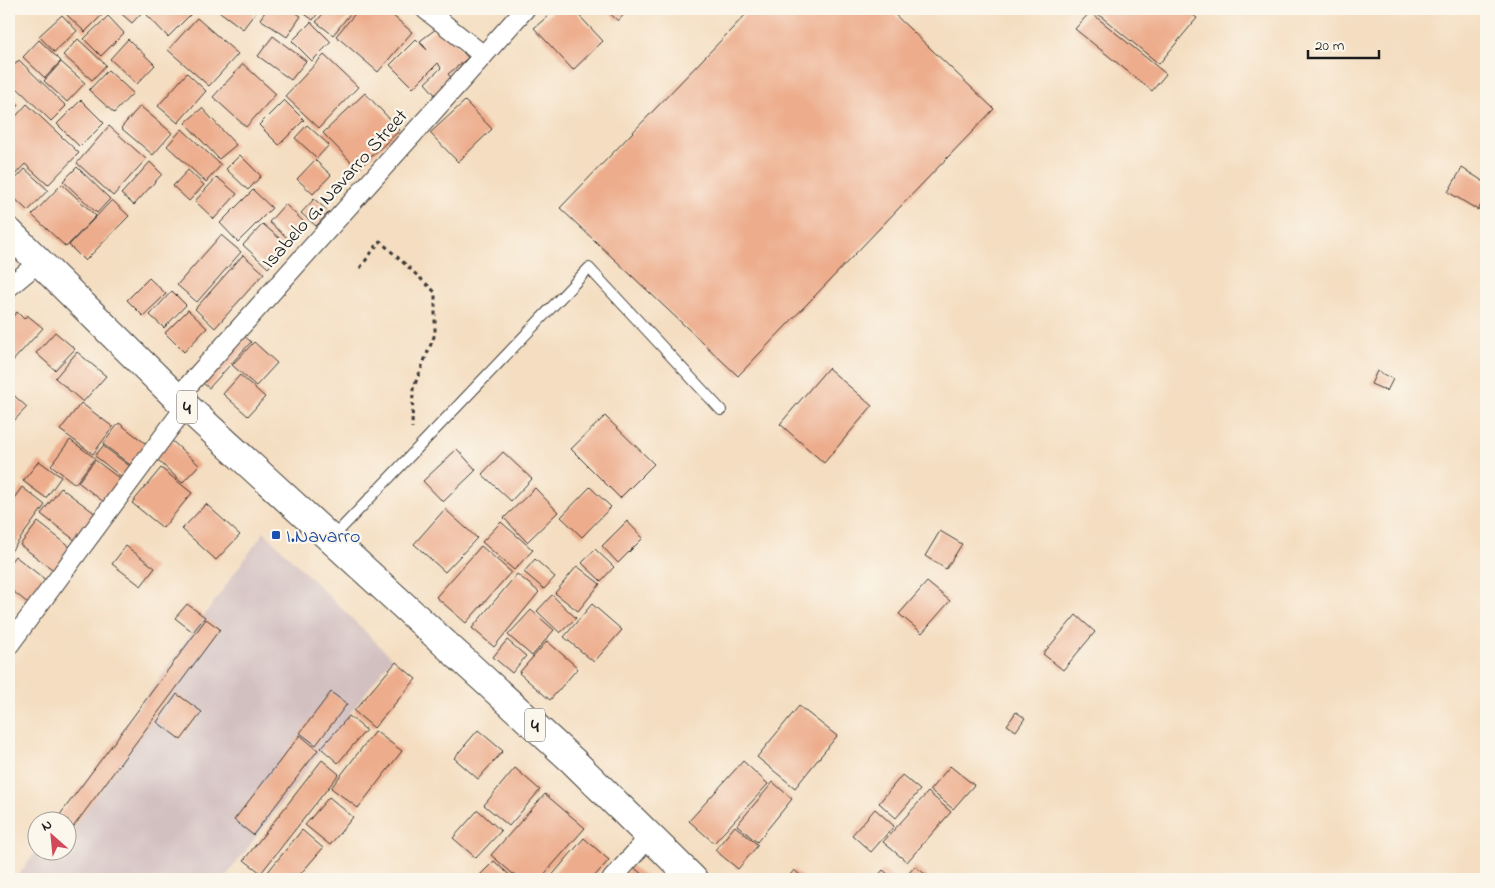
<svg xmlns="http://www.w3.org/2000/svg" width="1495" height="888" font-family="'Indie Flower',sans-serif">
	<rect width="100%" height="100%" fill="#fbf7ec"/>
	<filter id="ink" filterUnits="userSpaceOnUse"><feTurbulence type="fractalNoise" baseFrequency=".02" numOctaves="2"/><feDisplacementMap in="SourceGraphic" scale="10" xChannelSelector="R" yChannelSelector="G"/><feConvolveMatrix kernelMatrix="1 2 1 2 8 2 1 2 1" color-interpolation-filters="sRGB"/></filter>
	<filter id="wash" filterUnits="userSpaceOnUse"><feTurbulence type="fractalNoise" baseFrequency=".0096" numOctaves="4" result="noise"/><feDisplacementMap in="SourceGraphic" scale="20" xChannelSelector="R" yChannelSelector="G"/><feGaussianBlur stdDeviation="1.12" result="paint"/><feColorMatrix in="noise" values="0 0 0 0 0 0 0 0 0 0 0 0 0 0 0 0 0 1.4 0 .05"/><feComposite in="paint" operator="in"/></filter>
	<g filter="url(#wash)">
		<rect width="100%" height="100%" fill="#f4ddc0"/>
		<polygon fill="#d2bfc0" points="264,532 392,658 224,879 16,879 37,850 68,850 68,820 58,820"/>
		<g id="blocks">
			<g fill="#edad8d">
				<polygon points="72,9 108,9 85,32 66,14"/>
				<polygon points="116,9 145,9 132,23"/>
				<polygon points="153,9 188,9 192,13 168,37 147,15"/>
				<polygon points="216,9 258,9 243,29"/>
				<polygon points="267,9 290,9 301,16 287,37 260,19"/>
				<polygon points="298,9 321,9 313,20"/>
				<polygon points="327,9 344,9 350,14 333,35 316,22"/>
				<polygon points="359,9 385,9 412,32 378,72 336,36"/>
				<polygon points="556,9 573,9 603,41 573,70 534,28"/>
				<polygon points="605,9 629,9 618,21"/>
				<polygon points="751,9 889,9 994,109 738,376 560,208"/>
				<polygon points="1092,9 1185,9 1197,18 1159,64"/>
				<polygon points="1090,12 1166,74 1152,91 1075,29"/>
				<polygon points="62,15 77,31 54,52 39,36"/>
				<polygon points="108,16 124,33 101,56 84,39"/>
				<polygon points="197,18 238,54 209,86 168,50"/>
				<polygon points="311,22 331,42 312,61 292,41"/>
				<polygon points="441,25 468,58 448,74 455,82 437,97 425,83 441,68 438,63 413,88 390,65 416,39 427,50 420,41"/>
				<polygon points="273,36 306,61 291,80 258,56"/>
				<polygon points="78,39 106,65 92,80 63,55"/>
				<polygon points="128,39 155,65 137,84 110,59"/>
				<polygon points="39,40 61,61 45,78 23,57"/>
				<polygon points="324,55 358,87 319,128 285,96"/>
				<polygon points="19,60 66,106 51,121 9,80 9,71"/>
				<polygon points="61,62 85,83 67,102 44,81"/>
				<polygon points="243,64 276,94 246,127 213,97"/>
				<polygon points="108,70 133,93 114,113 89,90"/>
				<polygon points="187,73 206,91 178,123 158,106"/>
				<polygon points="9,93 19,105 9,114"/>
				<polygon points="365,93 400,130 358,169 323,133"/>
				<polygon points="81,100 104,123 80,147 57,124"/>
				<polygon points="284,100 304,120 279,145 259,125"/>
				<polygon points="465,101 492,129 458,162 430,133"/>
				<polygon points="27,104 79,153 48,185 25,164 9,181 9,124"/>
				<polygon points="140,106 172,133 153,155 121,128"/>
				<polygon points="202,108 236,145 219,159 185,123"/>
				<polygon points="307,125 329,145 317,158 295,138"/>
				<polygon points="109,126 146,159 113,196 77,163"/>
				<polygon points="182,129 221,165 206,182 167,146"/>
				<polygon points="240,155 261,176 248,190 226,169"/>
				<polygon points="315,160 331,175 313,194 297,179"/>
				<polygon points="150,162 162,174 134,205 121,194"/>
				<polygon points="77,167 110,199 97,213 63,181"/>
				<polygon points="1462,168 1486,183 1486,196 1478,210 1448,192"/>
				<polygon points="25,169 48,190 28,211 9,193 9,186"/>
				<polygon points="188,170 204,185 189,201 173,186"/>
				<polygon points="217,177 237,194 214,219 195,201"/>
				<polygon points="62,184 96,216 66,247 32,215"/>
				<polygon points="253,190 272,208 238,242 220,223"/>
				<polygon points="314,199 329,212 316,226 301,213"/>
				<polygon points="112,200 129,216 85,261 69,245"/>
				<polygon points="285,204 306,224 291,241 269,222"/>
				<polygon points="263,224 288,246 268,268 243,245"/>
				<polygon points="221,235 241,252 197,302 177,285"/>
				<polygon points="243,255 264,273 215,328 195,309"/>
				<polygon points="149,278 166,294 143,316 127,300"/>
				<polygon points="172,291 186,305 164,328 150,315"/>
				<polygon points="188,310 207,328 184,352 165,333"/>
				<polygon points="17,312 24,319 27,315 43,328 9,365 9,321"/>
				<polygon points="55,332 75,349 55,370 36,353"/>
				<polygon points="240,332 251,342 209,388 197,378"/>
				<polygon points="254,342 277,363 256,386 232,365"/>
				<polygon points="77,352 106,376 83,402 55,378"/>
				<polygon points="828,368 872,406 824,463 780,424"/>
				<polygon points="1377,371 1393,379 1387,391 1371,384"/>
				<polygon points="240,375 265,397 248,416 223,394"/>
				<polygon points="9,391 27,407 9,426"/>
				<polygon points="81,403 113,427 93,454 60,430"/>
				<polygon points="605,416 654,464 620,498 571,449"/>
				<polygon points="119,423 149,446 133,467 103,444"/>
				<polygon points="70,440 95,458 75,484 51,465"/>
				<polygon points="171,440 199,465 182,483 155,457"/>
				<polygon points="103,446 131,467 123,478 95,456"/>
				<polygon points="457,449 476,470 443,502 423,481"/>
				<polygon points="503,452 532,479 511,501 482,474"/>
				<polygon points="95,460 123,481 105,503 78,482"/>
				<polygon points="39,461 61,477 46,498 23,481"/>
				<polygon points="161,468 192,493 163,528 132,503"/>
				<polygon points="22,487 45,505 9,554 9,505"/>
				<polygon points="590,487 611,507 582,537 561,517"/>
				<polygon points="61,488 96,514 76,541 41,514"/>
				<polygon points="535,488 558,512 527,542 504,518"/>
				<polygon points="206,504 240,535 216,560 182,529"/>
				<polygon points="445,509 477,538 445,572 414,544"/>
				<polygon points="627,521 643,538 618,563 602,546"/>
				<polygon points="38,522 74,550 56,572 20,545"/>
				<polygon points="501,522 533,550 514,570 482,542"/>
				<polygon points="940,531 962,544 946,569 925,556"/>
				<polygon points="126,546 155,568 141,586 112,564"/>
				<polygon points="481,546 511,572 466,623 436,597"/>
				<polygon points="595,549 614,567 601,581 582,563"/>
				<polygon points="15,556 47,581 29,604 9,588 9,564"/>
				<polygon points="535,559 555,577 544,589 524,572"/>
				<polygon points="577,566 600,584 578,611 555,593"/>
				<polygon points="517,574 539,592 494,647 472,628"/>
				<polygon points="927,582 950,601 922,633 899,614"/>
				<polygon points="552,595 576,618 560,633 537,611"/>
				<polygon points="187,604 205,617 193,632 175,618"/>
				<polygon points="592,604 622,630 594,662 564,637"/>
				<polygon points="531,610 554,630 532,656 508,635"/>
				<polygon points="1076,615 1095,632 1063,670 1043,654"/>
				<polygon points="206,619 220,629 68,834 68,820 56,820"/>
				<polygon points="507,640 526,656 512,673 493,657"/>
				<polygon points="547,641 578,668 550,700 519,673"/>
				<polygon points="396,662 416,679 374,728 354,711"/>
				<polygon points="331,692 347,704 316,745 300,733"/>
				<polygon points="177,694 202,712 181,740 157,722"/>
				<polygon points="799,706 837,736 795,788 757,757"/>
				<polygon points="1016,712 1025,718 1016,731 1007,725"/>
				<polygon points="349,716 366,730 338,763 321,748"/>
				<polygon points="478,730 503,751 478,779 454,758"/>
				<polygon points="375,731 402,751 358,808 331,788"/>
				<polygon points="300,735 318,750 253,835 234,820"/>
				<polygon points="322,760 339,774 261,873 244,860"/>
				<polygon points="743,761 768,784 714,843 689,821"/>
				<polygon points="950,766 974,785 953,809 930,790"/>
				<polygon points="515,768 540,790 509,826 484,805"/>
				<polygon points="902,775 920,790 896,818 879,803"/>
				<polygon points="773,782 792,799 757,842 737,825"/>
				<polygon points="928,792 951,812 907,862 883,842"/>
				<polygon points="545,794 585,828 540,879 519,879 491,855"/>
				<polygon points="329,797 353,817 330,845 305,825"/>
				<polygon points="875,809 894,826 871,852 852,835"/>
				<polygon points="478,810 501,831 476,858 453,838"/>
				<polygon points="735,826 758,845 738,869 715,850"/>
				<polygon points="302,830 323,848 296,879 262,879"/>
				<polygon points="584,838 609,860 592,879 549,879"/>
				<polygon points="494,861 514,879 476,879"/>
				<polygon points="632,866 648,879 621,879"/>
				<polygon points="915,866 931,879 904,879"/>
				<polygon points="794,870 805,879 787,879"/>
				<polygon points="883,870 894,879 875,879"/>
			</g>
		</g>
	</g>
	<g filter="url(#ink)">
		<use href="#blocks" fill-opacity="0" stroke="#3c3935" stroke-width="1"/>
		<g fill="none" stroke-linecap="round" stroke-linejoin="round">
			<defs>
				<polyline id="lane" points="332,538 589,268 721,410"/>
				<g id="street">
					<polyline points="425,9 483,55"/>
					<polyline points="9,287 39,262"/>
					<polyline points="177,398 525,9"/>
					<polyline points="9,645 186,406"/>
					<polyline points="612,879 650,836"/>
				</g>
				<polyline id="highway" points="9,232 177,398 573,761 693,879"/>
			</defs>
			<use href="#lane" stroke="#3c3935" stroke-width="12"/>
			<use href="#street" stroke="#3c3935" stroke-width="21"/>
			<use href="#highway" stroke="#3c3935" stroke-width="30"/>
			<polyline stroke="#3c3935" stroke-width="3" stroke-dasharray="4 4" stroke-linecap="butt" points="360,268 380,241 435,292 435,334 413,389 412,428"/>
			<use href="#lane" stroke="#fff" stroke-width="10"/>
			<use href="#street" stroke="#fff" stroke-width="19"/>
			<use href="#highway" stroke="#fff" stroke-width="28"/>
		</g>
	</g>
	<rect fill="#1a4fb4" stroke="#fbf7ec" stroke-width="2" x="271" y="530" width="10" height="10" rx="2.5"/>
	<g text-anchor="middle" stroke-width="4.5" stroke-linejoin="round" paint-order="stroke">
		<g fill="#fbf7ec" stroke="#5f5e5a" stroke-width="1">
			<rect x="177" y="390.5" width="20" height="33" rx="4"/>
			<rect x="525" y="708.5" width="20" height="33" rx="4"/>
		</g>
		<g font-size="19" font-weight="bold" fill="#1c1c1c">
			<text x="187" y="414">4</text>
			<text x="535" y="732">4</text>
		</g>
		<g font-size="20" fill="#1c1c1c" stroke="#fbf7ec">
			<text transform="translate(334 188) rotate(-48)" y="7">Isabelo G. Navarro Street</text>
		</g>
		<g font-size="20" fill="#164399" stroke="#fbf7ec" text-anchor="start">
			<text x="286" y="542">I.Navarro</text>
		</g>
	</g>
	<rect width="1495" height="888" fill="none" stroke="#fbf7ec" stroke-width="30"/>
	<g transform="translate(52 836) rotate(333)"><circle r="24" fill="#fbf7ec" stroke="#a29f99"/>
	<path d="M0-4L9 19L0 12L-9 19Z" fill="#d1495b"/>
	<text y="-8" font-size="14" font-weight="bold" text-anchor="middle" fill="#1c1c1c">N</text>
	</g>
	<path d="M1308 50v8h71v-8" fill="none" stroke="#1c1c1c" stroke-width="2.5"/>
	<text x="1315" y="50" font-size="15" fill="#1c1c1c" stroke="#fbf7ec" stroke-width="4" paint-order="stroke">20 m</text>
</svg>
